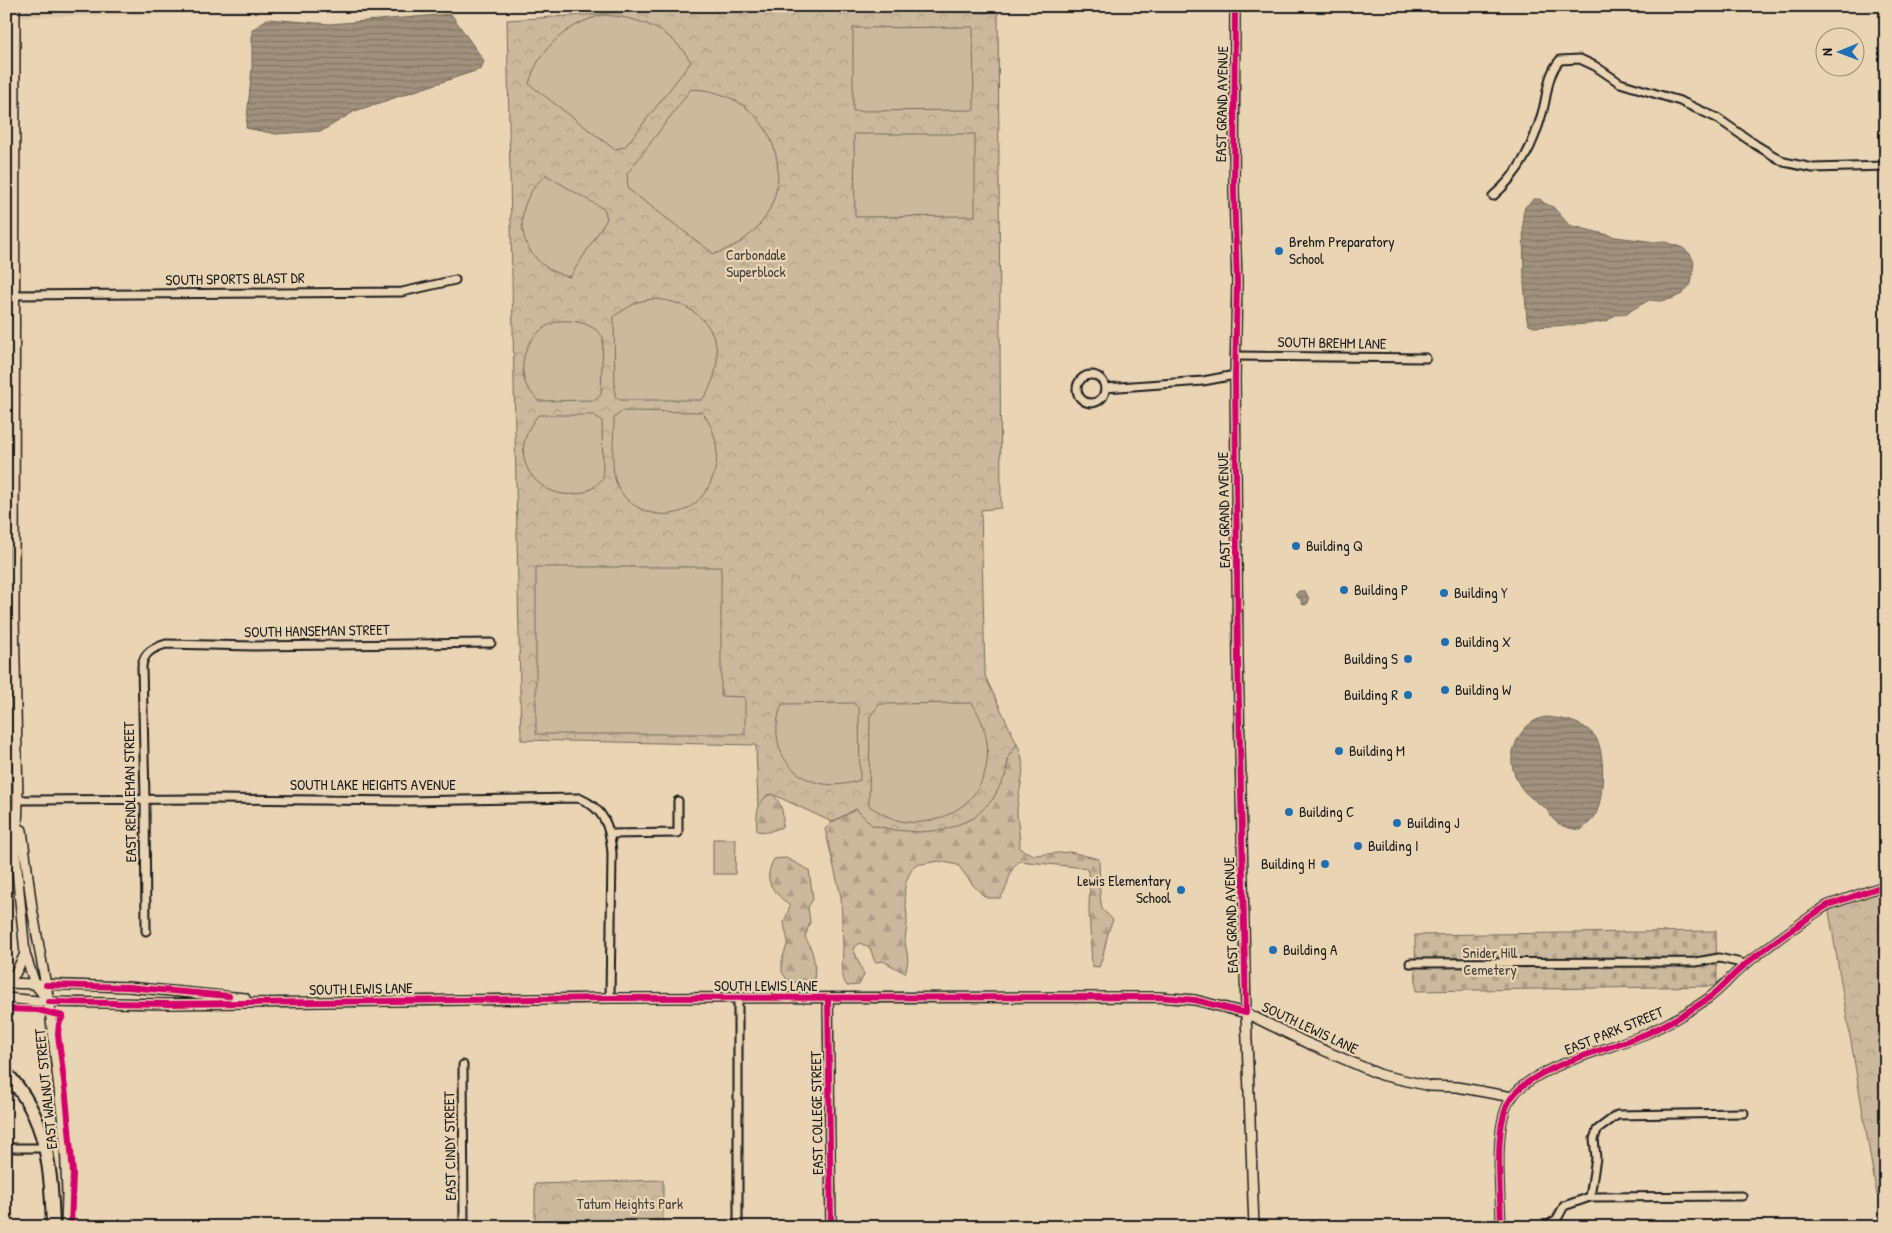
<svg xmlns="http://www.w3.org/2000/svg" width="1892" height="1233" font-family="'Patrick Hand',sans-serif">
	<defs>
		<pattern id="forest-firs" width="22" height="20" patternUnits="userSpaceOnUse" patternTransform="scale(1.25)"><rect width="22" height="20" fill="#cbb99d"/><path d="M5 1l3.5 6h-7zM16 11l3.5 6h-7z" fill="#ae9e87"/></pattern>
		<pattern id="cemetery-stones" width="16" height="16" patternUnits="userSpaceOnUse" patternTransform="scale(1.25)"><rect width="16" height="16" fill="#cbb99d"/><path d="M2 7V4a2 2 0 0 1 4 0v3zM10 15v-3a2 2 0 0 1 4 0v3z" fill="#ae9e87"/></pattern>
		<pattern id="park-crowns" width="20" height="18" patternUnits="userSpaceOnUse" patternTransform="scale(1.25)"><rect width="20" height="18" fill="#cbb99d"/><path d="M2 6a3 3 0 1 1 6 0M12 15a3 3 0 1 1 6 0" fill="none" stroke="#ae9e87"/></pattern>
		<pattern id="water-rules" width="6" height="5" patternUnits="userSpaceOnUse" patternTransform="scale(1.25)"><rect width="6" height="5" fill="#a1927e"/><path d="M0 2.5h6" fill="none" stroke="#827666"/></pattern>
	</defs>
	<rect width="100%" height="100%" fill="#e9d4b3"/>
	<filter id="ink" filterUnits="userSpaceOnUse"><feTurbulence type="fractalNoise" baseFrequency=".02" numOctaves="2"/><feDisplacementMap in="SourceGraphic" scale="10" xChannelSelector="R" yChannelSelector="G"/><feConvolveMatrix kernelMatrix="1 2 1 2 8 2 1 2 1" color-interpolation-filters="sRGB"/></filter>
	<g filter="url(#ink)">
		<polygon fill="#dac6a8" points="15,6 491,6 491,8 15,17"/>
		<g fill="url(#forest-firs)" stroke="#746a5c">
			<path d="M1017,744C1030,770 1017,788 1017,814C1018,825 1020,837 1020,849L1034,855L1070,852L1099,859L1100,896L1102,909L1113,920C1105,936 1106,951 1099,967L1092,966L1089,909L1090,877L1086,868L1019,861C1005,874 1012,883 1000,898H986L973,885L958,865L939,861L915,865C898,889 907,896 907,922C907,929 905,935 905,942C907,956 910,958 905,973L883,961L875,962L870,948L860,943L853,948L864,975L859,985L847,986L842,977L843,946L841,897L825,829L832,822L857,809L872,825L1005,776L1009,756Z"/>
			<path d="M772,794C781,801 785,815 782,827L768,832L757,831C756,818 756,798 772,794Z"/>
			<path d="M786,858L809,870L813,899L808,907L810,922L805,937C814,952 816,964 814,981L802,983L788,981L782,972V960L788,942L784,923L790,906C772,890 762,882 774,859Z"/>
		</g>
		<polygon fill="url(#cemetery-stones)" stroke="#746a5c" points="1716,931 1717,986 1416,991 1415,935"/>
		<g fill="url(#park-crowns)" stroke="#746a5c">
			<polygon points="691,6 885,6 885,9 988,13 995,6 998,6 1001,508 981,510 985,676 1017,744 1009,756 1005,776 993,799 974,818 944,830 919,832 894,830 872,825 856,809 832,822 772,794 767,795 758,807 756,745 521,740 507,20 691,8"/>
			<polygon points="1886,885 1886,1194 1877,1196 1828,905"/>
			<polygon points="663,1180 663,1227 535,1227 535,1184"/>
		</g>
		<g fill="#cbb99d" stroke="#746a5c">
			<path d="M603,15C640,17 672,30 691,62L625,147L614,149L529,84C538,49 568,23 603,15Z"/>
			<polygon points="973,27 974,110 853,111 853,28"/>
			<path d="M691,89C793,92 811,225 714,254L628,189L627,174Z"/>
			<polygon points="854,134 975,134 975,216 855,217"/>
			<path d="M546,175L605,210L607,219L570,277C518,266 506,208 546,175Z"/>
			<path d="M652,299C710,301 736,352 702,400H620L615,396L614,316L637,302Z"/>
			<path d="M559,321C575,320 592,323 603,337L601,394L596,400L538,401C534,395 527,389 525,382C517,356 532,328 559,321Z"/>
			<path d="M622,411L702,412C741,462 697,537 639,508C627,502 619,492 615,479C611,467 614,432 614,418Z"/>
			<path d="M538,415H594L602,421L603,478C570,521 491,473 538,415Z"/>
			<polygon points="536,567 721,567 721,696 745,697 745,734 536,734"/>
			<path d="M853,703L859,708L860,780C807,799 761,758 782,704Z"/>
			<path d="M972,703C998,743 993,795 945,816C931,822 916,824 900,821C889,818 879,812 869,806L870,716L880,704Z"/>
			<polygon points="713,839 736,839 735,874 713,874"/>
		</g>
		<g fill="url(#water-rules)" stroke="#6c6357">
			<polygon points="451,14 484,61 481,69 355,111 322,131 276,134 246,128 252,68 252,30 267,19 330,24"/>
			<polygon points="1534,199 1540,199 1544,203 1553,207 1569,225 1616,237 1655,242 1662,241 1683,248 1690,254 1694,262 1691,284 1682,294 1671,299 1660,301 1649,300 1625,314 1615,315 1607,321 1588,324 1534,327 1529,325 1527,320 1524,283 1523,215 1525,207"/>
			<polygon points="1299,591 1305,591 1309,599 1308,603 1305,605 1302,604 1301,600 1295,595"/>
			<path d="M1547,717C1564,719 1580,721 1593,734C1607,748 1604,799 1595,816C1592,821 1585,826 1581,830C1572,829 1560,827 1553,819C1550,815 1548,810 1544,807C1535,800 1525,795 1519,784C1515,776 1511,767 1512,758C1514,739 1527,719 1547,717Z"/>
		</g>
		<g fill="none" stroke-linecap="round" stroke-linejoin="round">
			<defs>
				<g id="minor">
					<path d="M1493,196C1520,173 1534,144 1543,110C1548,91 1547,75 1560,60L1580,59L1595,66L1620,83L1680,101L1717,118L1756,145L1784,162L1813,168L1886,166"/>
					<polyline points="15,295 402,292 455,280"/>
					<polyline points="1237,356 1426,358"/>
					<circle cx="1091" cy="389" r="14"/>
					<polyline points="1105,388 1203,381 1235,375"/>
					<path d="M18,800L213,799L406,801L579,798C605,809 610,827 612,853L610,998"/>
					<polyline points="610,834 678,833 678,801"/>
					<path d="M146,931L145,799L142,666C144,652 153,648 166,644L254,646L491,643"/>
					<polyline points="1410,963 1696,962 1719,958 1746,964"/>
					<polyline points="463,1065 464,1227"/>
					<polyline points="6,1148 46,1148"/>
					<polyline points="1590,1197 1596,1158 1594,1139 1597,1130 1617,1115 1744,1113"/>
					<polyline points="738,1227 738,998"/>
					<path d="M1501,1227C1501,1193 1492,1123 1512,1097C1535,1065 1611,1049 1648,1033C1669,1023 1691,1011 1710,997C1723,987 1733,974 1746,964C1769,945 1795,927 1820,910L1828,905L1886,885"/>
					<polyline points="1545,1227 1557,1219 1564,1206 1590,1197 1742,1196"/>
				</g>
				<g id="tertiary">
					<polyline points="15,6 14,616 18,800 16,859 25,954 35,984 49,1002"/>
					<polyline points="1235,6 1234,191 1237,282 1235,378 1238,660 1246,1013 1254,1227"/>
					<polyline points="22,830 32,908 49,1002 65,1141 67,1194 66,1227"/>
					<polyline points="6,979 15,974 25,954"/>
					<polyline points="6,983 128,987 245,998"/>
					<polyline points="6,998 49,1002 169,1004 610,998 1158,997 1195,1000 1246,1013 1307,1043 1381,1075 1430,1086 1457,1087 1512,1097"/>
					<polyline points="828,998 831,1227"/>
				</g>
				<path id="trunk" d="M6,1073C48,1118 51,1169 53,1227"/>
			</defs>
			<use href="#minor" stroke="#1c1c1c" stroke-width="11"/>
			<use href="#tertiary" stroke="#1c1c1c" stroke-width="12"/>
			<use href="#trunk" stroke="#1c1c1c" stroke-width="16"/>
			<use href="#minor" stroke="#e9d4b3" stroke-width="7"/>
			<use href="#tertiary" stroke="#e9d4b3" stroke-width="9"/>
			<use href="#trunk" stroke="#e9d4b3" stroke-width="12"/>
			<defs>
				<g id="cycleway">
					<polyline points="46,985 128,987 229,996"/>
					<polyline points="828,998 831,1227"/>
					<polyline points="49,1002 169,1004 610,998 1158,997 1195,1000 1246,1013 1238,660 1235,378 1237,282 1234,191 1235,6"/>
					<polyline points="6,1009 38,1010 63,1016 59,1024 58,1034 66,1096 73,1173 71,1227"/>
					<path d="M1501,1227C1501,1193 1492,1123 1512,1097C1535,1065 1611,1049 1648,1033C1669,1023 1691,1011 1710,997C1723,987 1733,974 1746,964C1769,945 1795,927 1820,910L1828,905L1886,885"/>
				</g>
			</defs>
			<use href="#cycleway" stroke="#e9d4b3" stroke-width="9"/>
			<use href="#cycleway" stroke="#d6006c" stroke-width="6"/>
		</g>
	</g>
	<g fill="#1f6fb2" stroke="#e9d4b3" stroke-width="2">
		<circle cx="1279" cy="251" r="5"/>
		<circle cx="1296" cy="546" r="5"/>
		<circle cx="1344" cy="590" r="5"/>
		<circle cx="1444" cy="593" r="5"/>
		<circle cx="1445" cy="642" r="5"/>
		<circle cx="1408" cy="659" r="5"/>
		<circle cx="1445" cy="690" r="5"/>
		<circle cx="1408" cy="695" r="5"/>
		<circle cx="1339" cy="751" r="5"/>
		<circle cx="1289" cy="812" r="5"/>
		<circle cx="1397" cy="823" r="5"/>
		<circle cx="1358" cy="846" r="5"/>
		<circle cx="1325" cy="864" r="5"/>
		<circle cx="1181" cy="890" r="5"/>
		<circle cx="1273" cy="950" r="5"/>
	</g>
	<g text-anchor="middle" stroke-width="4.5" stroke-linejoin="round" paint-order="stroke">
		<g font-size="15" fill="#1c1c1c" stroke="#e9d4b3">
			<text transform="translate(1222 104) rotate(-89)" y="5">EAST GRAND AVENUE</text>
			<text transform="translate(235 279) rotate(-1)" y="5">SOUTH SPORTS BLAST DR</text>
			<text transform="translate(1332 343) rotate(1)" y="5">SOUTH BREHM LANE</text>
			<text transform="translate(1224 510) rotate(-91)" y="5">EAST GRAND AVENUE</text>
			<text transform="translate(317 631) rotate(-1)" y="5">SOUTH HANSEMAN STREET</text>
			<text x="373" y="790">SOUTH LAKE HEIGHTS AVENUE</text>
			<text transform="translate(130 792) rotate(-91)" y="5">EAST RENDLEMAN STREET</text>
			<text transform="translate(1231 915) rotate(-92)" y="5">EAST GRAND AVENUE</text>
			<text x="766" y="991">SOUTH LEWIS LANE</text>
			<text transform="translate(361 989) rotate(-1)" y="5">SOUTH LEWIS LANE</text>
			<text transform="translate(1310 1028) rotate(25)" y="5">SOUTH LEWIS LANE</text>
			<text transform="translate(1614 1031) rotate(-22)" y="5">EAST PARK STREET</text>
			<text transform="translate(46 1089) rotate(-96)" y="5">EAST WALNUT STREET</text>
			<text transform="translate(817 1113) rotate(-91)" y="5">EAST COLLEGE STREET</text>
			<text transform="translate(450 1146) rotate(-91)" y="5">EAST CINDY STREET</text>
		</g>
		<g font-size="15" fill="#1c1c1c" stroke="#e9d4b3" text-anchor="start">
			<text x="1289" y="247">Brehm Preparatory<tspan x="1289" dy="17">School</tspan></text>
			<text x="1306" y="551">Building Q</text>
			<text x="1354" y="595">Building P</text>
			<text x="1454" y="598">Building Y</text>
			<text x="1455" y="647">Building X</text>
			<text x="1398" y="664" text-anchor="end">Building S</text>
			<text x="1455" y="695">Building W</text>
			<text x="1398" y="700" text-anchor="end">Building R</text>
			<text x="1349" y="756">Building M</text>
			<text x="1299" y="817">Building C</text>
			<text x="1407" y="828">Building J</text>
			<text x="1368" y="851">Building I</text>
			<text x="1315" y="869" text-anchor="end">Building H</text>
			<text x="1171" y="886" text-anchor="end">Lewis Elementary<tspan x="1171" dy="17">School</tspan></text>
			<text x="1283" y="955">Building A</text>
		</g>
		<g font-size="15" fill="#48433c" stroke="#e9d4b3">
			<text x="756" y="260">Carbondale<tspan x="756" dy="17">Superblock</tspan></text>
			<text x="1490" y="958">Snider Hill<tspan x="1490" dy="17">Cemetery</tspan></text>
			<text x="630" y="1209">Tatum Heights Park</text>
		</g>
	</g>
	<rect width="1892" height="1233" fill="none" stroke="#e9d4b3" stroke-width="25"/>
	<rect x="12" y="12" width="1867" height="1208" fill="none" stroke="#1c1c1c" stroke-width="2" filter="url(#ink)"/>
	<g transform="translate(1840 52) rotate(269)"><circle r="24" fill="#e9d4b3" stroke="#978a77"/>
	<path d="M0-4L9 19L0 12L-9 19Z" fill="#1f6fb2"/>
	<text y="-8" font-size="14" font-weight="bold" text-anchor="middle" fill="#1c1c1c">N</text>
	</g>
</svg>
